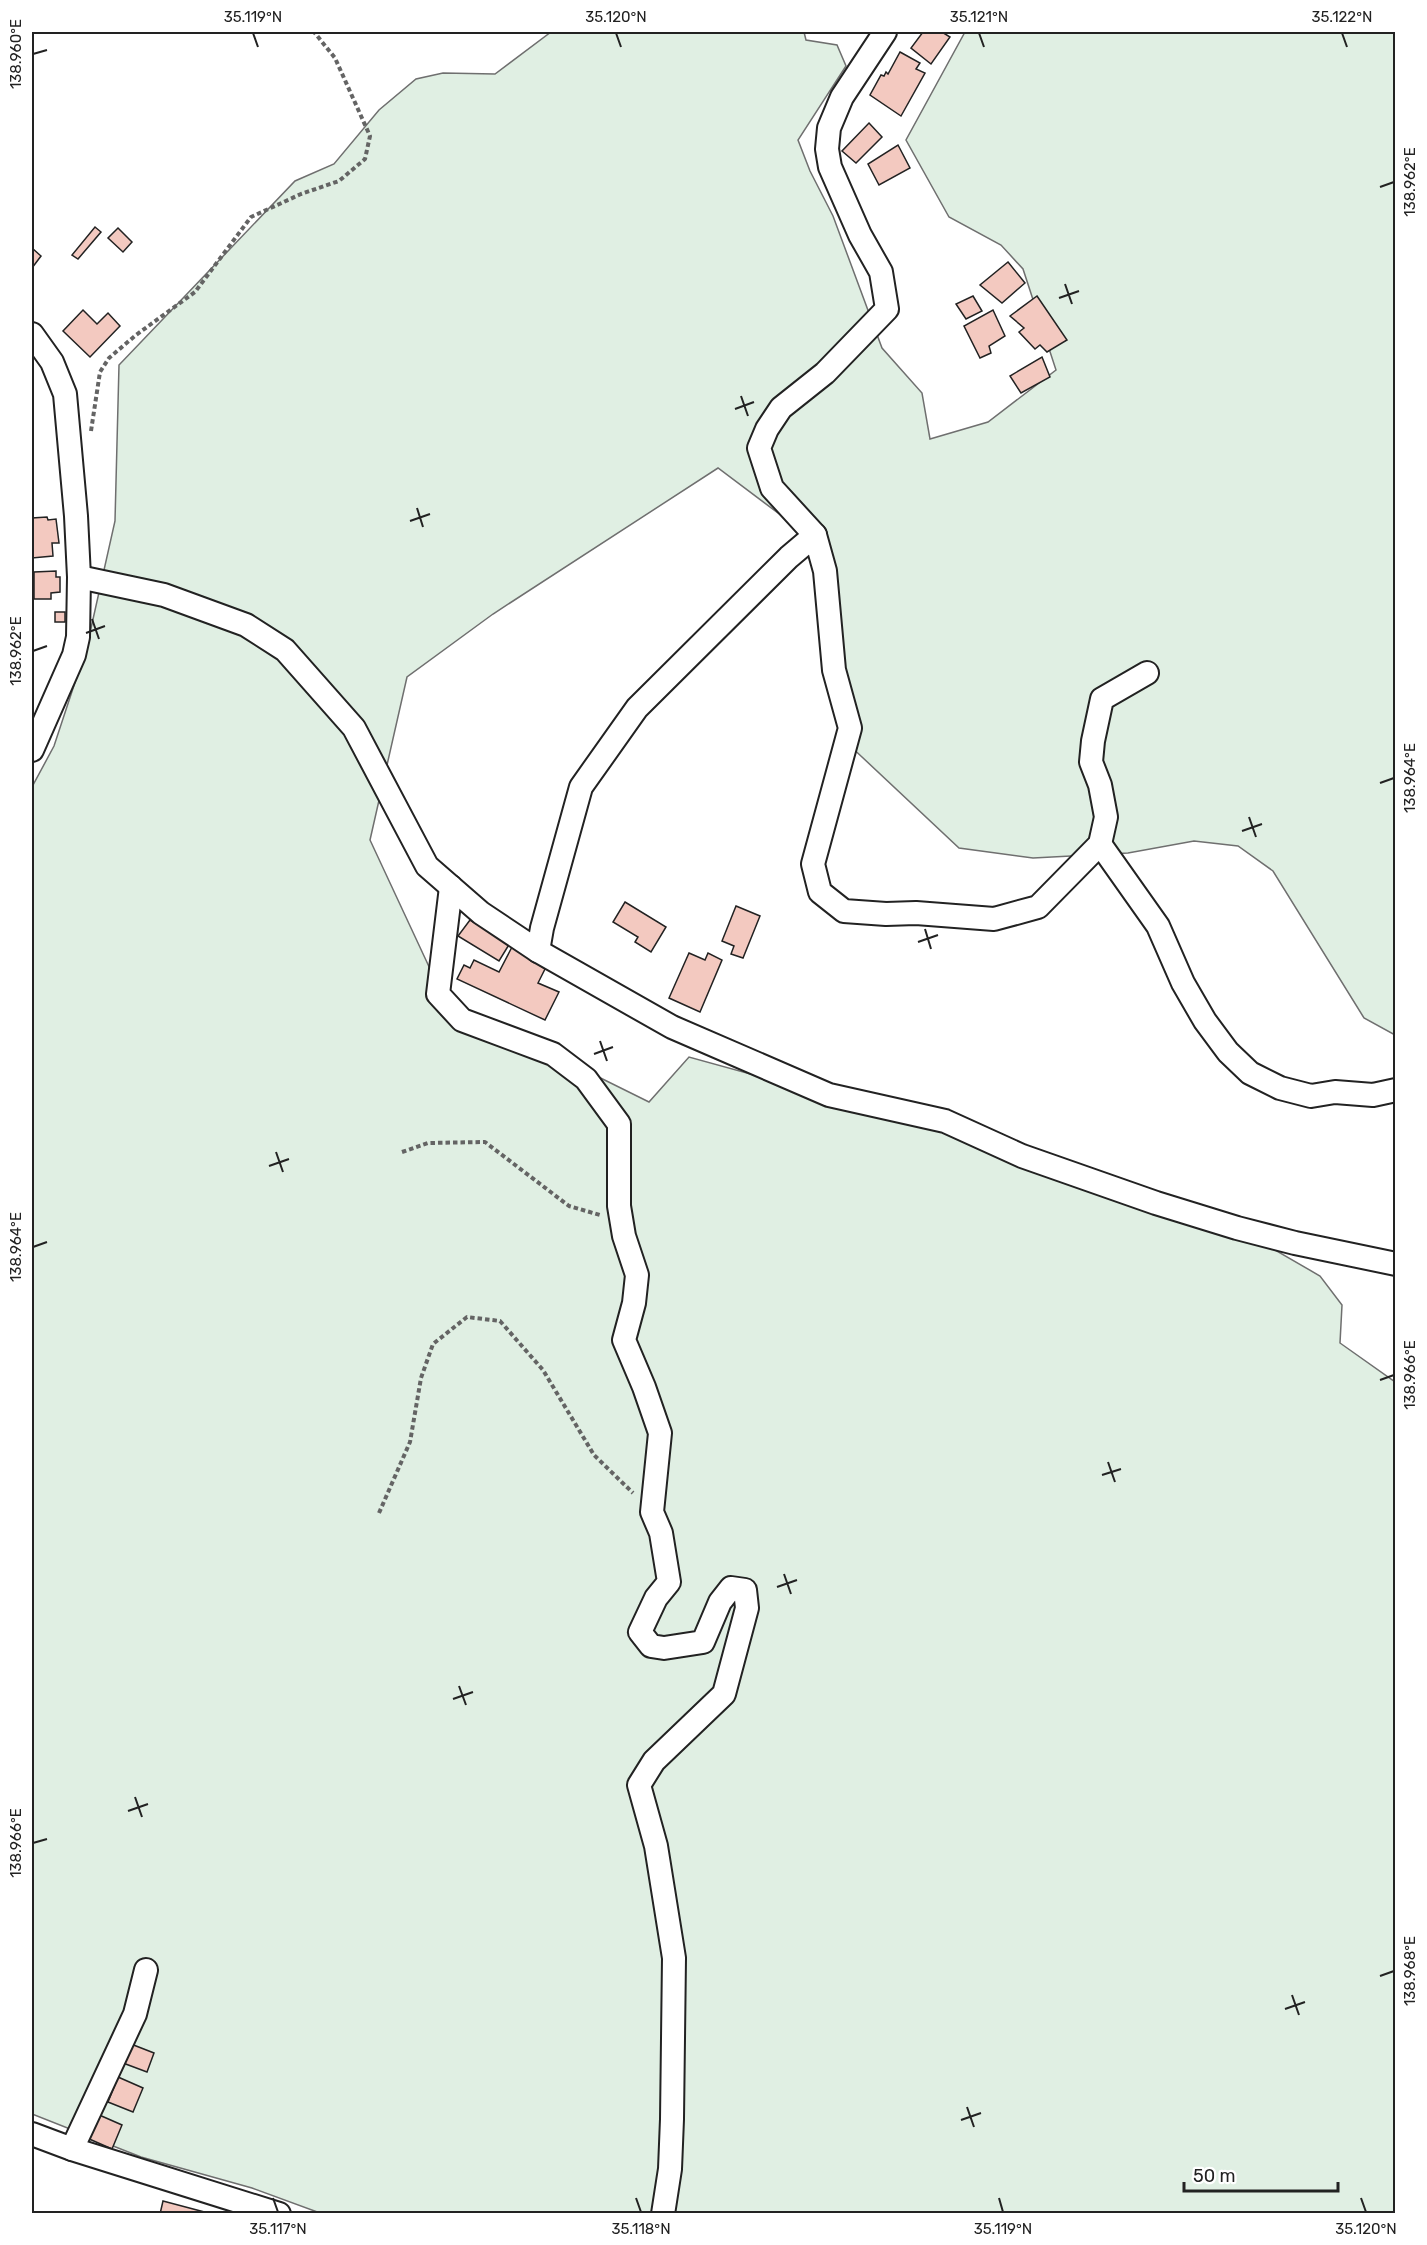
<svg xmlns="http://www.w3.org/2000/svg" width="1427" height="2245" font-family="Rubik,sans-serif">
	<rect width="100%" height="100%" fill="#fff"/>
	<polygon fill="#e0efe3" stroke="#6f6f6f" stroke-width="1.5" points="551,32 804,32 806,40 837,45 846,66 798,140 810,171 833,216 882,348 922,393 930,439 988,422 1056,370 1023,269 1001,245 949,217 906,140 965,32 1395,32 1395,1035 1364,1018 1273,871 1238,846 1194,841 1128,853 1033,858 959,848 846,742 818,543 718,468 493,614 407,677 370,840 445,1001 649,1102 689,1057 863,1105 1030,1162 1237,1228 1320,1276 1342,1305 1340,1343 1395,1382 1395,2213 320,2213 252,2188 141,2157 32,2114 32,787 54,746 87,646 115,521 119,365 295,181 334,164 379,110 416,79 443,73 495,74"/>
	<g fill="#f3c9c0" stroke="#222" stroke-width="1.5">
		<polygon points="923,32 942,32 950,37 931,64 911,48"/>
		<polygon points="900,52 920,63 916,69 925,73 901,116 870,95 881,75 884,76 886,72 888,74"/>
		<polygon points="869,123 882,137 856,163 842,151"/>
		<polygon points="898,145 910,168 879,185 868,164"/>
		<polygon points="95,227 101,232 78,259 72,255"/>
		<polygon points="118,228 132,242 123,252 108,238"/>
		<polygon points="32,248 41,256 32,268"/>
		<polygon points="1008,262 1025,283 1002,303 980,285"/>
		<polygon points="973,296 982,311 966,319 956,304"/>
		<polygon points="1037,296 1067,340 1047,352 1040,345 1035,349 1019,332 1024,328 1010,316"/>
		<polygon points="83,310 97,324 108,313 120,326 90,357 63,331"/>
		<polygon points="993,310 1005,336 989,346 991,353 980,358 964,326"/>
		<polygon points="1042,357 1050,377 1021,393 1010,376"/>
		<polygon points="47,517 48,520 56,519 59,543 52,543 53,556 32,558 32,518"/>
		<polygon points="56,571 56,577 60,577 60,592 51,593 51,599 34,599 34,572"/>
		<rect x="55" y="612" width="10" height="10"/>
		<polygon points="625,902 666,927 651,952 635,942 638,937 613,922"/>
		<polygon points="736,906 760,916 743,958 731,954 734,946 722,941"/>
		<polygon points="470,920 510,943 499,961 458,936"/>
		<polygon points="512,947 545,969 538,983 559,992 545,1020 457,979 464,965 470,968 474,960 499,972"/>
		<polygon points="689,953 705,960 708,953 722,960 700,1012 669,998"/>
		<polygon points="131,2044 154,2053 147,2072 123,2063"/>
		<polygon points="118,2077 143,2088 133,2112 108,2102"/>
		<polygon points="97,2114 122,2125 112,2149 87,2138"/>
		<polygon points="163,2201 212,2214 160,2214"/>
	</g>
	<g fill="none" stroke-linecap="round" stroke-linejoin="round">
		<defs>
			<g id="minor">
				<polyline points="32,334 52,362 65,394 76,516 79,577 78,637 74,655 32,750"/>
				<polyline points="815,535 772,488 759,448 767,429 781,408 825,373 887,309 881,272 860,235 830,167 827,149 829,128 842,97 885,32"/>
				<polyline points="79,577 164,595 246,625 285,650 354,728 427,866 481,913 538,951 672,1027 829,1095 945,1121 1022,1156 1156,1203 1237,1228 1295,1243 1396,1264"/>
				<polyline points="1100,844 1158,926 1183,983 1205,1021 1228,1052 1250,1073 1280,1088 1311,1096 1335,1092 1373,1095 1396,1090"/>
				<polyline points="451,887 438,994 462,1020 553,1054 586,1079 619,1124 619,1206 624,1236 637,1275 634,1303 624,1340 644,1387 660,1433 652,1512 661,1533 669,1582 656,1598 640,1632 651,1646 664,1648 703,1642 720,1602 731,1588 745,1590 747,1608 724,1694 654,1761 639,1785 656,1846 674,1958 672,2119 670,2169 663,2214"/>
				<polyline points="538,951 542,928 581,787 637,708 789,557 815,535 825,571 834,670 850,728 813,864 820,892 844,911 886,914 916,913 994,919 1038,907 1100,844 1106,817 1100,785 1091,762 1093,741 1102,699 1147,673"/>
				<polyline points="32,2134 72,2149 279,2214"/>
				<polyline points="72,2149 135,2014 146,1970"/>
			</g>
		</defs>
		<use href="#minor" stroke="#222" stroke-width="26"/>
		<g stroke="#646464" stroke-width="4" stroke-dasharray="4.5 3" stroke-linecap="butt">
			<polyline points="91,431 100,372 109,358 136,335 195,292 251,217 301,194 339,181 365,159 370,136 335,58 314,32"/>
			<polyline points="402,1152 428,1143 485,1142 569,1206 600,1215"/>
			<polyline points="379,1513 410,1442 421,1378 433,1344 467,1317 500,1321 543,1370 594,1455 633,1493"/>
		</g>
		<use href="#minor" stroke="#fff" stroke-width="22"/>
	</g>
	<path fill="none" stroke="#222" stroke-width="2" d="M253,33L258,47M616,33L621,47M979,33L984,47M1342,33L1347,47M33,54L47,50M1380,187L1394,182M1065,284L1072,304M1059,298L1079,291M741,396L748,416M735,409L754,402M417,508L423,527M410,521L430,514M92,619L99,639M86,633L105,626M33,651L47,646M1380,783L1394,778M1249,817L1256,837M1242,831L1262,824M925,929L931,949M918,942L938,935M600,1041L607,1061M594,1054L613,1047M276,1152L283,1172M269,1166L289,1159M33,1247L47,1242M1380,1380L1394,1375M1108,1462L1115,1482M1102,1475L1121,1469M784,1574L791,1594M777,1587L797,1580M459,1686L466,1705M453,1699L473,1692M135,1797L142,1817M128,1811L148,1804M33,1843L47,1839M1380,1976L1394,1971M1292,1995L1299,2015M1285,2009L1305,2002M967,2107L974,2127M961,2120L981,2113M273,2198L278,2212M636,2198L641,2212M999,2198L1003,2212M1361,2198L1366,2212"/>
	<rect width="1427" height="2245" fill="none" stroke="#ffffff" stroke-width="66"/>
	<path d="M1184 2182v9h154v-9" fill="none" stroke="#222222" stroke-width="3"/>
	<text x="1193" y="2182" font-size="18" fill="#222222" stroke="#ffffff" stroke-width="4.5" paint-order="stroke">50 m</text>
	<rect x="33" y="33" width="1361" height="2179" fill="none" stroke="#222" stroke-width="2"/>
	<g font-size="15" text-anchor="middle" fill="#222">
		<text x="253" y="22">35.119°N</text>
		<text x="616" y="22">35.120°N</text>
		<text x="979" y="22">35.121°N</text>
		<text x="1342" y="22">35.122°N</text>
		<text transform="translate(16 54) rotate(-90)" y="5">138.960°E</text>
		<text transform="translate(1410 182) rotate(-90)" y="5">138.962°E</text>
		<text transform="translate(16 651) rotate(-90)" y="5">138.962°E</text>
		<text transform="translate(1410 778) rotate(-90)" y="5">138.964°E</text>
		<text transform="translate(16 1247) rotate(-90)" y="5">138.964°E</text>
		<text transform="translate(1410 1375) rotate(-90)" y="5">138.966°E</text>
		<text transform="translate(16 1843) rotate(-90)" y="5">138.966°E</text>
		<text transform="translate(1410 1971) rotate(-90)" y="5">138.968°E</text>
		<text x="278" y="2234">35.117°N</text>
		<text x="641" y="2234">35.118°N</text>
		<text x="1003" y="2234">35.119°N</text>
		<text x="1366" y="2234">35.120°N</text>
	</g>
</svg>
